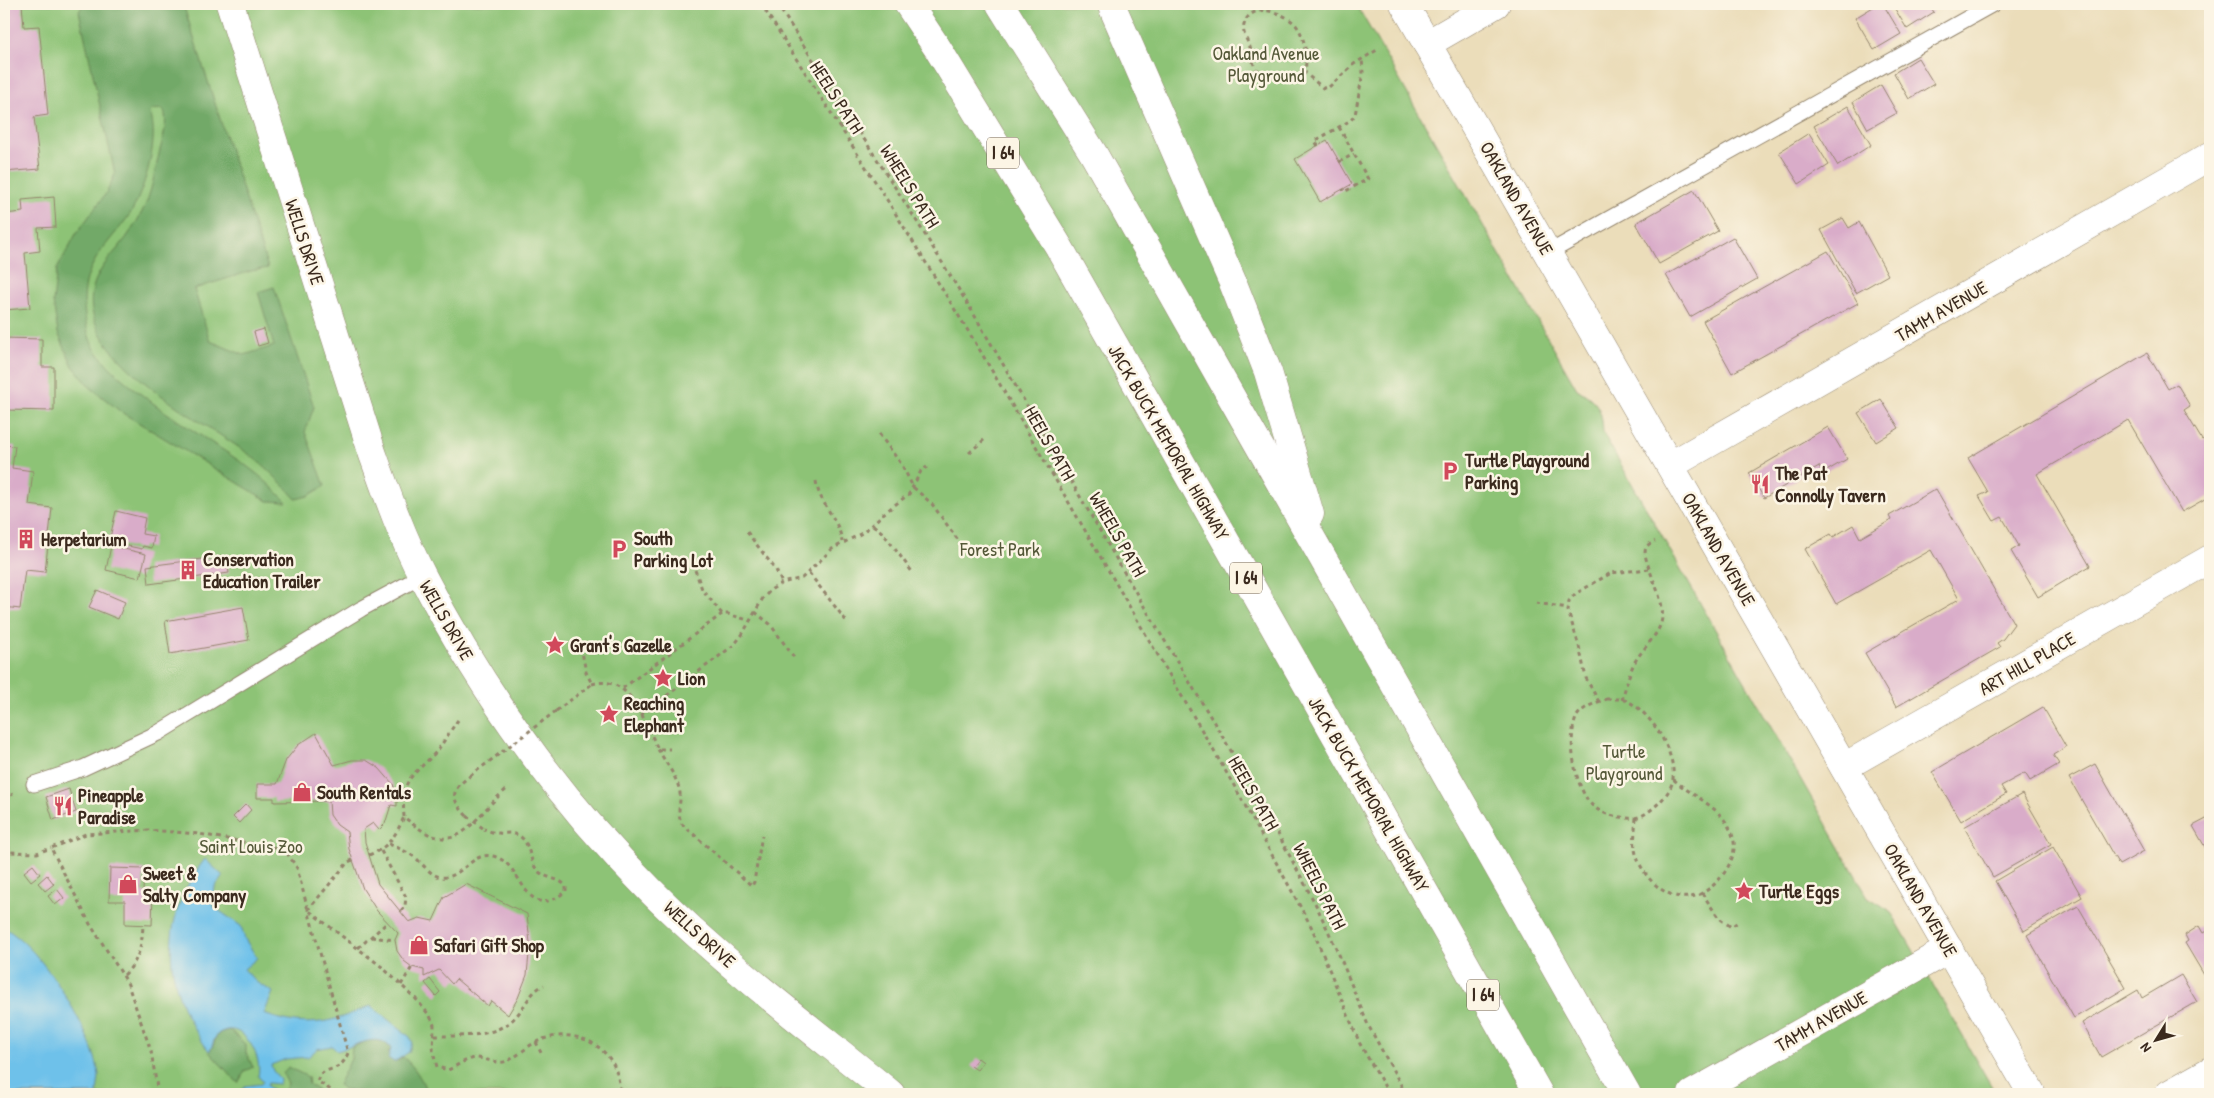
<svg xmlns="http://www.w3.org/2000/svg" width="2214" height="1098" font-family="'Patrick Hand',sans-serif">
	<rect width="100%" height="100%" fill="#fcf5e5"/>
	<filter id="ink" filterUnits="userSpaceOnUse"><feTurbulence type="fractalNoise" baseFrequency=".02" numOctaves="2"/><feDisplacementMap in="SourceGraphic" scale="10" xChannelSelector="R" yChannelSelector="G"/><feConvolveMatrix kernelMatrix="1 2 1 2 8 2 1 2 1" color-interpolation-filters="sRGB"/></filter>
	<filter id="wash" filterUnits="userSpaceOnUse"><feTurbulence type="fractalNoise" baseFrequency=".0096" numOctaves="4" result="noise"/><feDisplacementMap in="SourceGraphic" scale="20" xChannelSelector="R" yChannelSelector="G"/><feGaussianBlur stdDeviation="1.12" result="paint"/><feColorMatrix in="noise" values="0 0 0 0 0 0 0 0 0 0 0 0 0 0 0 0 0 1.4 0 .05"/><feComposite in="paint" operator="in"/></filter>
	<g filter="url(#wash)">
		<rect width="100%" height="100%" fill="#ebddba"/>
		<path fill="#8dc376" stroke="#64764a" d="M4,4H1356L1577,389C1598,402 1602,408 1603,433L1868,897L1889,910L1894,917L1996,1094H4Z"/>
		<g fill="#72a967" stroke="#566a42">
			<path d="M84,4H183L268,268L251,271L194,289L210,341L244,355L274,346L258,292L274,287L314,407L305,432L325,486L308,496L296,499C282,483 267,468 250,455C204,422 101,369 92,310C88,283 103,265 119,247C128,236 136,224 142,212C152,193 155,170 160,150C163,138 169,120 163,109L151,110L150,113C160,138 145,187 132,211C120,230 102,246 92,266C81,287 83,314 89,336C102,380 210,439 248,467C262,477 275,490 287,502L268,501L121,412L90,387L73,366L58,333L53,302L57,269L76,234L107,192L115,174L79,11Z"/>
			<path d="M230,1030L246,1045V1053L253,1067L245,1071L238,1083L209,1052C219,1039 211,1033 230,1030Z"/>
			<path d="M372,1039L383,1040L391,1049L388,1053L398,1061L403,1057C413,1065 424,1081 427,1094H363L358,1091L344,1089L338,1085L351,1059L352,1047Z"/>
			<polygon points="288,1067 308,1077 309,1085 324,1094 282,1094 288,1084 283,1074"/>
		</g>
		<g fill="#6ec1ea" stroke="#547684">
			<path d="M205,859L223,876L215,887L212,903L214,907L241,926L245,939L257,958L244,969L256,982L273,992L264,1014C291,1024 314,1026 342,1017C352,1014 361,1009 371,1006L410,1037L412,1042L409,1052L394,1062L388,1058L391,1049C380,1030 353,1047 337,1051L332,1046L317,1049L308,1057L286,1059L271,1065L273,1071L280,1079L279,1084L268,1083L267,1086L275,1091V1094H268L259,1089L250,1090L246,1094H239L245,1086L261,1084L263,1082L258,1076C263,1058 244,1020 221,1032C213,1035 214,1046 209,1051C163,990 156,922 205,859Z"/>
			<path d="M4,928C41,946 94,1034 99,1075C99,1081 97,1088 97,1094H4Z"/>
		</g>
		<g id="blocks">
			<g fill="#d9acc9">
				<polygon points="4,4 22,4 24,27 39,26 48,115 34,117 40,169 4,172"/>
				<polygon points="1878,4 1883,4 1901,34 1874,50 1855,18"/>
				<polygon points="1892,4 1928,4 1934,12 1907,29"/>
				<polygon points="1918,58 1934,84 1909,99 1894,73"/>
				<polygon points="1881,85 1897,113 1868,129 1853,102"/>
				<polygon points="1848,106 1871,145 1838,166 1814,126"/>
				<polygon points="1809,133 1829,165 1799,184 1779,152"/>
				<polygon points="1327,140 1352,184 1320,202 1295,159"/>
				<polygon points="1694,190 1718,231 1659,264 1636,223"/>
				<polygon points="54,197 56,227 38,228 40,251 25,253 30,308 4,310 4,214 23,212 22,200"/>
				<polygon points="1843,218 1849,228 1859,222 1888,275 1856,293 1821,230"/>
				<polygon points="1733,237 1757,279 1690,317 1666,275"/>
				<polygon points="1828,251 1858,303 1732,373 1703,321"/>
				<polygon points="264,329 268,343 258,346 254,332"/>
				<polygon points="4,338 42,339 42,367 54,367 54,411 4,410"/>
				<polygon points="2147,353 2168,389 2177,384 2190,406 2184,410 2202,440 2208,436 2210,440 2210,496 2182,512 2128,420 2037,474 2090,566 2038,597 2011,551 2019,546 2002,517 1994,521 1979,496 1988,492 1968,458"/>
				<polygon points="1881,399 1899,428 1876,442 1858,413"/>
				<polygon points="1828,427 1847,459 1823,473 1819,466 1764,498 1749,473"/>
				<polygon points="4,445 15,446 12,468 33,471 29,505 52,508 45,572 25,570 20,609 4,607"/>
				<polygon points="1936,489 2014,624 2003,639 1997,643 2000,647 1896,707 1865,653 1959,599 1931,550 1836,604 1805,549 1831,534 1833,537 1853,525 1860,538 1891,520 1889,516"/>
				<polygon points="116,511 145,518 142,534 154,536 152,548 143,546 142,549 109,542"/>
				<polygon points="111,546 146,554 140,578 106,570"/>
				<polygon points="226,556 229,573 149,584 147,566"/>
				<polygon points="97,590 125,602 118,619 89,607"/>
				<polygon points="243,607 249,640 170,654 165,621"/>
				<polygon points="2043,707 2066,747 2053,755 2059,764 2030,781 2025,773 2001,786 2006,794 1961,821 1932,772"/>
				<polygon points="316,733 334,765 352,760 366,760 379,768 393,784 397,796 397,806 391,805 385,824 379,830 373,823 364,829 365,842 378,884 409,922 419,918 433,921 444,897 466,884 527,914 530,943 527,975 518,998 508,1015 491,1001 488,1006 456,979 452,984 439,970 424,977 424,970 412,967 404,961 397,951 395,940 398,933 377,911 363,889 349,849 347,832 337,825 330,815 329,801 274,802 274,798 257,798 257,784 277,784 286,760 298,745"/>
				<polygon points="2095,764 2144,851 2119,865 2069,778"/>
				<polygon points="69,789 76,812 53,820 46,797"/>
				<polygon points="2022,794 2051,844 1993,877 1964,827"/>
				<polygon points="246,804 251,810 239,823 233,817"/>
				<polygon points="2210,817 2210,853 2209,854 2193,826"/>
				<polygon points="2053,847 2082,897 2024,931 1995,881"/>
				<polygon points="33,865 40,874 31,881 24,872"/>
				<polygon points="110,868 144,869 143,893 153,893 152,925 125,924 125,901 109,901"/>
				<polygon points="47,875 54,884 45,891 38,883"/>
				<polygon points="57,889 64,898 55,905 48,896"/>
				<polygon points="2078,906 2126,988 2074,1018 2027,935"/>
				<polygon points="2199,926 2203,933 2210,929 2210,985 2185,943 2188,941 2185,935"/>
				<polygon points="2181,975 2197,1002 2101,1057 2082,1023 2138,990 2142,998"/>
				<polygon points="430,979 440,992 436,996 425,983"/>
				<polygon points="978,1058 983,1062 977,1070 971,1066"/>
			</g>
		</g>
	</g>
	<g filter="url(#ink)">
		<use href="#blocks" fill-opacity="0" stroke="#93846c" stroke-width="1"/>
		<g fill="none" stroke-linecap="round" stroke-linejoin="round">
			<defs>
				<g id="service">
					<polyline points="1548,253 1993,4"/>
					<polyline points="34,784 83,768 158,733 361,609 422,576"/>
				</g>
				<g id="minor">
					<path d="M230,4L372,452C387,494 402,537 423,577C482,691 559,799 650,890C724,964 810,1028 891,1094"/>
					<polyline points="1427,44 1496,4"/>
					<polyline points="1671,465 2210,156"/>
					<polyline points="1844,767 2210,559"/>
					<polyline points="1692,1094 1949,949"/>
					<polyline points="2169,1094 2210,1071"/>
				</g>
				<polyline id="tertiary" points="1404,4 2032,1094"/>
				<g id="motorway">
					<polyline points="908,4 938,49 1059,247 1539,1094"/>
					<polyline points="1000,4 1093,153 1627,1094"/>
					<polyline points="1111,4 1233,283 1268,372 1310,514"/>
				</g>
			</defs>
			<use href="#service" stroke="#93846c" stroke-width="17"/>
			<use href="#minor" stroke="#93846c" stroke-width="29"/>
			<use href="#tertiary" stroke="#93846c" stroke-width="29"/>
			<use href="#motorway" stroke="#93846c" stroke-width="29"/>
			<g stroke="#93846c" stroke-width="3" stroke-dasharray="4 4" stroke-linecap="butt">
				<polyline points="761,4 889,203 978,347 1236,789 1312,928 1360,1044 1389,1094"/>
				<polyline points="777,4 911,212 972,311 1142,603 1254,789 1316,905 1338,952 1368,1025 1406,1094"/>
				<path d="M1305,73C1286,80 1273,81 1256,69C1252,62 1252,55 1250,47C1247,40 1242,33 1244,25C1250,0 1288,12 1298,28C1306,41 1307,58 1305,73L1323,88L1329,87L1354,64L1377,50"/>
				<polyline points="1339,127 1368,179 1344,192 1343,189"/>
				<polyline points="1318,146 1315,141 1351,120 1355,115 1363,72 1362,58"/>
				<polyline points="1339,162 1354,154"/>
				<polyline points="879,434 902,465 913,487 932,504 958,540"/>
				<polyline points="969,453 986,438"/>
				<path d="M816,481C819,504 839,518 842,542"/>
				<polyline points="873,525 883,533 913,573"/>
				<polyline points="747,532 776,570 782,583"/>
				<polyline points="695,570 702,589 722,614 728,614 751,621"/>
				<polyline points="809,573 847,622"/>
				<polyline points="1536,603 1568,608"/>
				<polyline points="755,612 770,624 796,660"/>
				<path d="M592,684C630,673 644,721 658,749H670"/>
				<polyline points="623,688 722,614"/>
				<path d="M1607,699C1614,699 1622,698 1629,702C1651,713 1676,753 1673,778C1672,790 1662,801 1652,809C1642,817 1634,820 1621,817C1611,816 1601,813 1593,806C1575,790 1566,738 1577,716C1583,707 1597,702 1607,699Z"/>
				<path d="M1622,700C1626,686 1629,672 1636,660C1644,647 1660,634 1662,618C1666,597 1640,559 1646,548C1647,545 1651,543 1655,541"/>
				<polyline points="1599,702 1586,678 1579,646 1568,611 1569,601 1575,594 1611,573 1649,569"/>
				<polyline points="556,711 592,684 586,672 581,647"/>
				<polyline points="641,715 734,645 742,635 763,598 772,589 782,583 802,578 832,549 864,532 883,514 909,494 921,471 927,467"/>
				<path d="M658,749C665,762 678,778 680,793C681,805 676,812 682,824L752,886L754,882L762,835"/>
				<polyline points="4,799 13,794"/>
				<path d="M467,816C450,798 450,791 470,776"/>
				<path d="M404,817C401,776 411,779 436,752C444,742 450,731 458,720"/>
				<path d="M1636,818C1635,828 1634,839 1635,849C1639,875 1667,904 1695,896C1716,890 1740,859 1733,837C1724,807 1694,798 1673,779"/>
				<polyline points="4,838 11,852 37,853 51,848"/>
				<path d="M389,844C396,847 403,850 410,854C421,860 428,875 441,877C461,880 472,851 493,856C525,863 523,926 566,891V886C559,878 548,879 539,872C527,861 532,839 515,834C510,832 504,834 499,833C494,833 489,831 484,829"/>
				<polyline points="381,851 406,897 405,906 400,912"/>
				<polyline points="4,854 11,852"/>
				<path d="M369,855C388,848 396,835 404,817C460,865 467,821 508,788"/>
				<polyline points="1702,893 1718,917 1731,927 1738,922"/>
				<polyline points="371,937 395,940"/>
				<polyline points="358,948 388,922"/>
				<path d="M124,975C139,961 142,945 143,925"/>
				<polyline points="401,985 412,967"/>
				<path d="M435,1036C463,1036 499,1038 518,1014C527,1003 531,991 544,985"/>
				<polyline points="536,1042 542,1055"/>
				<path d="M158,1094L151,1051L127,982L90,924L51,848L86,834L148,830L199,834L277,848L287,853L297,868L308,910L382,967L416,999L430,1016L434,1025L433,1052L437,1067L448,1070C457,1066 465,1059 476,1058C486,1058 497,1065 507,1061C517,1057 526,1047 536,1042C564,1029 597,1036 613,1064C618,1073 619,1084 621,1094"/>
				<path d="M337,1094L317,1081L320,1074C333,1066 341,1071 348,1053L308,910L348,862L353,860"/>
			</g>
			<use href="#service" stroke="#fff" stroke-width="15"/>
			<use href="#minor" stroke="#fff" stroke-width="28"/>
			<use href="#tertiary" stroke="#fff" stroke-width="28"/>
			<use href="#motorway" stroke="#fff" stroke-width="28"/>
			<g stroke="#93846c" stroke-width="3" stroke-dasharray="4 4" stroke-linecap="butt">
				<polyline points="470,776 556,711"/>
				<polyline points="467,816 484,829"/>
			</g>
		</g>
	</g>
	<defs>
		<symbol id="parking-bare" viewBox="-9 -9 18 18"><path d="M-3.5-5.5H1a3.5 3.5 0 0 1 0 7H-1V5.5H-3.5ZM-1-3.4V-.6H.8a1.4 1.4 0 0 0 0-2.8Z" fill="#d1495b" stroke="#fcf5e5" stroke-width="2.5" paint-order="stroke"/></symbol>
		<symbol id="restaurant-bare" viewBox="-9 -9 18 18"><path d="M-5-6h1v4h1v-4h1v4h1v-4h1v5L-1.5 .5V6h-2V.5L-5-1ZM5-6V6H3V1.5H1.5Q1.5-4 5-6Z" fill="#d1495b" stroke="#fcf5e5" stroke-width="2.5" paint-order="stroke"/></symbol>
		<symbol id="building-bare" viewBox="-9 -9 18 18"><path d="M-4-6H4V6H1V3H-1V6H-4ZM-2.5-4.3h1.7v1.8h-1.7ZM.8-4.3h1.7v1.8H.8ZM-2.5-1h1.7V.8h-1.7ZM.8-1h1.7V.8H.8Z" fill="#d1495b" stroke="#fcf5e5" stroke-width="2.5" paint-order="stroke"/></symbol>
		<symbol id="sight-bare" viewBox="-9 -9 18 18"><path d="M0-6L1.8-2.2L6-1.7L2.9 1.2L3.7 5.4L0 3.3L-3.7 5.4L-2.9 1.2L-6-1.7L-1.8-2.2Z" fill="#d1495b" stroke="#fcf5e5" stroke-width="2.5" paint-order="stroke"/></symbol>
		<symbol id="shop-bare" viewBox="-9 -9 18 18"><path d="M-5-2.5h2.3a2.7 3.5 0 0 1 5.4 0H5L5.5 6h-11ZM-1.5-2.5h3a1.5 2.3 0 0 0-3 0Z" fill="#d1495b" stroke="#fcf5e5" stroke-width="2.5" paint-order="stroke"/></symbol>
	</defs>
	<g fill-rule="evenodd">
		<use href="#parking-bare" x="1436" y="457" width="28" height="28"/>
		<use href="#restaurant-bare" x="1746" y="470" width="28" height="28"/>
		<use href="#building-bare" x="12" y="525" width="28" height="28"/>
		<use href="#parking-bare" x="605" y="535" width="28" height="28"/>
		<use href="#building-bare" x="174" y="556" width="28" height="28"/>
		<use href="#sight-bare" x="541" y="631" width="28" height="28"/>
		<use href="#sight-bare" x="649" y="664" width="28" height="28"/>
		<use href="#sight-bare" x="595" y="700" width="28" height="28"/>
		<use href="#shop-bare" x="288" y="778" width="28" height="28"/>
		<use href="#restaurant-bare" x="49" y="792" width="28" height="28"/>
		<use href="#shop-bare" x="114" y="870" width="28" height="28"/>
		<use href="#sight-bare" x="1730" y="877" width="28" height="28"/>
		<use href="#shop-bare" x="405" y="931" width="28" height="28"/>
	</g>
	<g text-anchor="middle" stroke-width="5" stroke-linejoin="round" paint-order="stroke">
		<g fill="#fcf5e5" stroke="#75675a" stroke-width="1">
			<rect x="987" y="137.5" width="32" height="31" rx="4"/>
			<rect x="1230" y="562.5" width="32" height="31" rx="4"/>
			<rect x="1467" y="979.5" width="32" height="31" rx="4"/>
		</g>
		<g font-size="18" font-weight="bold" fill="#3b2a1e">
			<text x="1003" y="159">I 64</text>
			<text x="1246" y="584">I 64</text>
			<text x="1483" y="1001">I 64</text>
		</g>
		<g font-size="19" fill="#545838" stroke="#fcf5e5">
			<text x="1266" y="60">Oakland Avenue<tspan x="1266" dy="22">Playground</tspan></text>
			<text x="1000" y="556">Forest Park</text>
			<text x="1624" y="758">Turtle<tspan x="1624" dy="22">Playground</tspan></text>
			<text x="251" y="853">Saint Louis Zoo</text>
		</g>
		<g font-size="19" fill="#3b2a1e" stroke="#fcf5e5">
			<text transform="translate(837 97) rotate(57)" y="7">HEELS PATH</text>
			<text transform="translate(910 186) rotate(58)" y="7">WHEELS PATH</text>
			<text transform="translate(1517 198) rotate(60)" y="7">OAKLAND AVENUE</text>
			<text transform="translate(305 242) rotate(72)" y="7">WELLS DRIVE</text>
			<text transform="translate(1941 311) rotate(-30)" y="7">TAMM AVENUE</text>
			<text transform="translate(1169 442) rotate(60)" y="7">JACK BUCK MEMORIAL HIGHWAY</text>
			<text transform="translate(1050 443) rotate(60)" y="7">HEELS PATH</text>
			<text transform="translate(1118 534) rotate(60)" y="7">WHEELS PATH</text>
			<text transform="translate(1719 549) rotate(60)" y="7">OAKLAND AVENUE</text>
			<text transform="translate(447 620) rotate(60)" y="7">WELLS DRIVE</text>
			<text transform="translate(2027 663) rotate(-30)" y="7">ART HILL PLACE</text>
			<text transform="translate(1254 793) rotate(60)" y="7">HEELS PATH</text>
			<text transform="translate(1369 794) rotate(60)" y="7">JACK BUCK MEMORIAL HIGHWAY</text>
			<text transform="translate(1320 886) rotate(63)" y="7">WHEELS PATH</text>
			<text transform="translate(1921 900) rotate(60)" y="7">OAKLAND AVENUE</text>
			<text transform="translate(700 934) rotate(42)" y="7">WELLS DRIVE</text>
			<text transform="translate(1821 1021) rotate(-30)" y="7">TAMM AVENUE</text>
		</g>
		<g font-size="19" font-weight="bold" fill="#3b2a1e" stroke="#fcf5e5" text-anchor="start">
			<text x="1465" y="467">Turtle Playground<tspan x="1465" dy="22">Parking</tspan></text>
			<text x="1775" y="480">The Pat<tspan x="1775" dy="22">Connolly Tavern</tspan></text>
			<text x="634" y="545">South<tspan x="634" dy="22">Parking Lot</tspan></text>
			<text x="41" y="546">Herpetarium</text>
			<text x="203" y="566">Conservation<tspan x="203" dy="22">Education Trailer</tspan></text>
			<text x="570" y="652">Grant's Gazelle</text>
			<text x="678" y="685">Lion</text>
			<text x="624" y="710">Reaching<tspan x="624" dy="22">Elephant</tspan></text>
			<text x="317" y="799">South Rentals</text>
			<text x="78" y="802">Pineapple<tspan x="78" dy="22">Paradise</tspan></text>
			<text x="143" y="880">Sweet &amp;<tspan x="143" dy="22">Salty Company</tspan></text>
			<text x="1759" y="898">Turtle Eggs</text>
			<text x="434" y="952">Safari Gift Shop</text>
		</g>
	</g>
	<rect width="2214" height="1098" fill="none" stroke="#fcf5e5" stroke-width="20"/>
	<g transform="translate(2156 1040) rotate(233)" stroke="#fcf5e5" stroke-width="4" paint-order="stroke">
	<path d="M0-4L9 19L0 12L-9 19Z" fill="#3b2a1e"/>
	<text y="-8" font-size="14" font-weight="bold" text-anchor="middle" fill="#3b2a1e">N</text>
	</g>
</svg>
